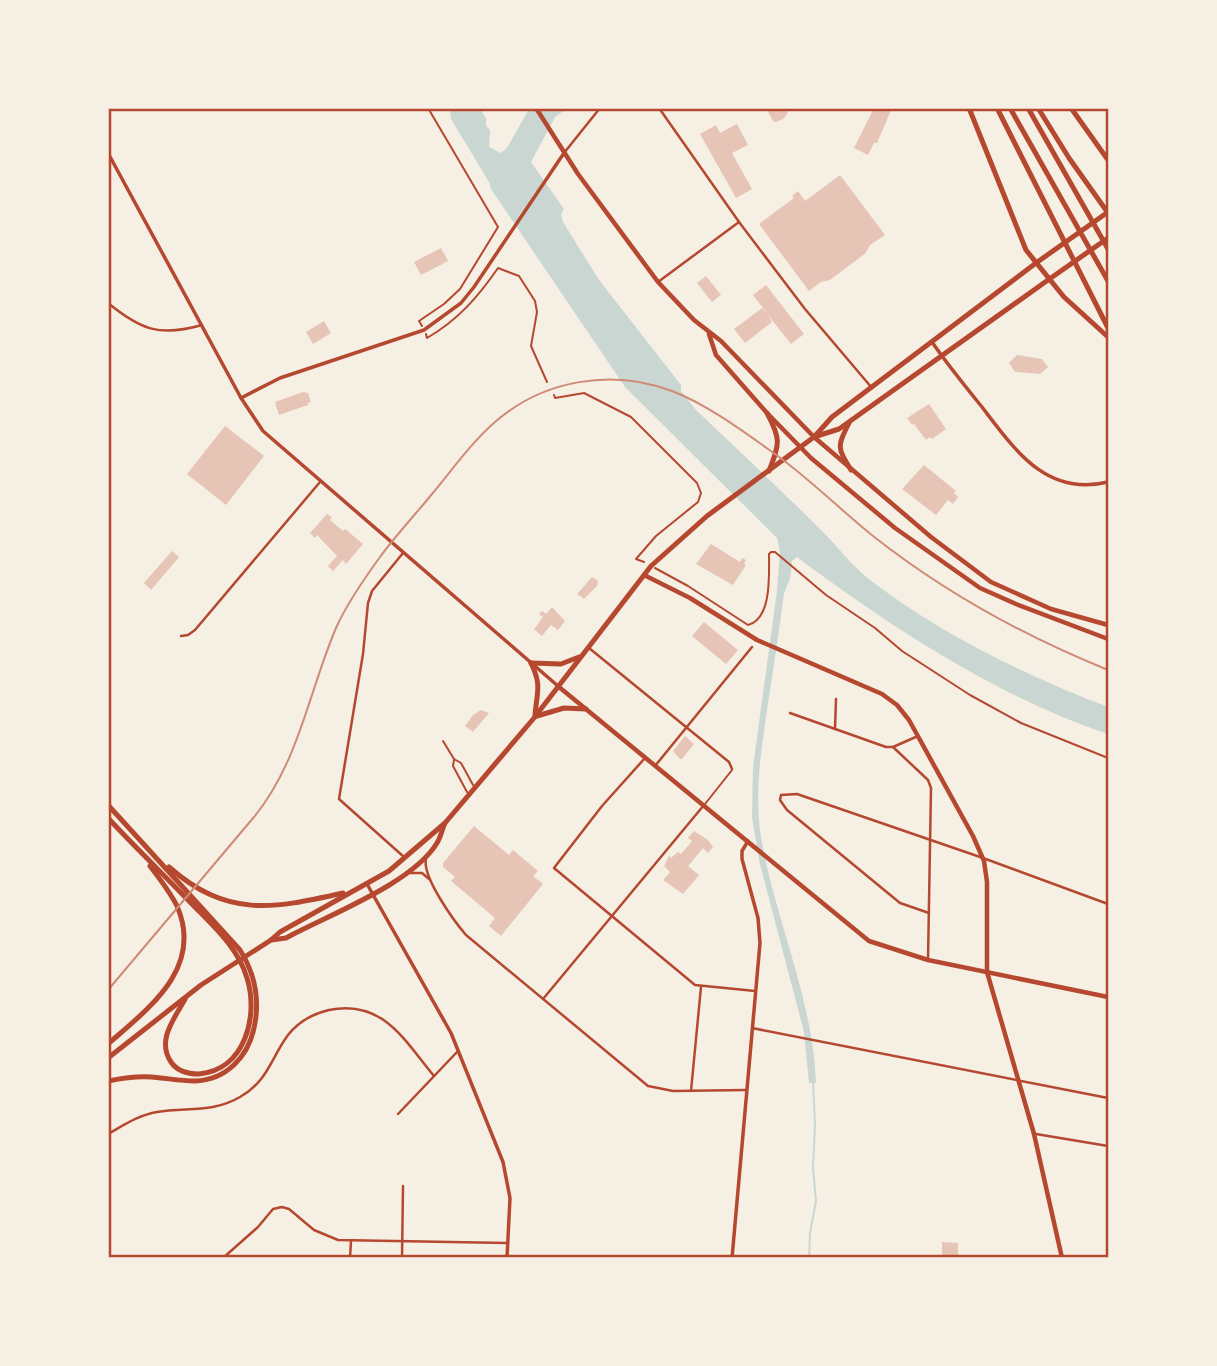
<svg xmlns="http://www.w3.org/2000/svg" width="1217" height="1366" font-family="Inter,sans-serif">
	<rect width="100%" height="100%" fill="#f6efe4"/>
	<path fill="#c9d6d2" d="M450,109H480L486,118V126L490,130L489,147L501,153L507,148L529,109H566L555,117L531,162L564,209L561,214L563,222L599,280L681,385V391L696,410C738,450 781,490 822,531C838,547 853,567 870,580C942,635 1025,675 1108,707V734C996,696 892,628 797,557L792,561L790,579L784,593C779,632 773,671 767,710C761,752 754,795 761,837C775,920 813,998 816,1083H809L804,1032L760,864L752,818L753,767L777,591L780,552L777,538L625,387L491,189L489,182L451,119Z"/>
	<g fill="none" stroke-linecap="round" stroke-linejoin="round">
		<polyline stroke="#c9d6d2" stroke-width="2" points="809,1258 810,1233 816,1201 813,1168 815,1125 813,1081"/>
	</g>
	<g fill="#e6c5b7">
		<polygon points="766,108 785,108 788,113 783,119 776,122 773,121"/>
		<polygon points="874,108 892,108 877,143 874,143 868,155 854,148"/>
		<polygon points="737,124 748,145 732,153 752,189 736,198 700,134 716,125 720,133"/>
		<polygon points="840,175 885,235 870,245 866,253 830,280 821,282 809,291 759,224 794,198 792,196 798,191 805,201"/>
		<polygon points="441,248 448,261 421,275 414,262"/>
		<polygon points="706,276 721,295 712,302 697,283"/>
		<polygon points="766,285 804,334 791,344 768,315 772,322 745,343 734,329 762,308 767,313 753,295"/>
		<polygon points="324,321 331,333 313,344 306,332"/>
		<polygon points="1017,355 1042,359 1048,367 1040,374 1015,372 1009,363"/>
		<polygon points="303,392 308,393 311,402 308,403 308,405 279,415 275,402"/>
		<polygon points="929,404 946,429 932,439 930,437 926,440 914,424 912,425 907,418"/>
		<polygon points="225,426 264,456 226,505 187,474"/>
		<polygon points="924,465 956,491 954,493 958,497 953,504 948,500 936,515 902,489"/>
		<polygon points="327,514 332,517 330,520 343,531 345,529 363,544 346,564 343,560 333,571 328,566 337,556 317,535 315,538 310,533"/>
		<polygon points="711,544 740,562 742,558 746,560 744,564 746,565 733,585 696,564"/>
		<polygon points="172,551 179,557 151,590 144,583"/>
		<polygon points="592,577 598,581 597,586 584,599 577,594"/>
		<polygon points="552,607 565,621 558,630 551,625 542,636 534,629 543,617 539,614 542,611 546,614"/>
		<polygon points="704,622 738,650 726,664 692,636"/>
		<polygon points="481,710 489,713 473,732 465,726 473,715"/>
		<polygon points="685,736 694,744 682,759 680,759 673,751"/>
		<polygon points="474,826 509,855 513,850 538,871 533,876 543,884 501,936 489,926 495,918 451,881 455,877 443,867 443,863"/>
		<polygon points="694,831 708,840 713,847 708,853 703,848 688,866 699,875 683,894 663,880 670,872 664,866 669,856 671,858 678,852 681,854 692,841 688,838"/>
		<polygon points="942,1242 958,1243 958,1258 942,1258"/>
	</g>
	<g fill="none" stroke-linecap="round" stroke-linejoin="round">
		<g stroke="#b5482f" stroke-width="2">
			<polyline points="422,326 419,321 444,304 460,289 498,227 428,108"/>
			<path d="M426,334L427,338C458,320 478,297 498,268L519,276L535,301L537,312L531,346L547,382"/>
			<polyline points="554,395 555,398 584,393 631,417 697,483 701,493 698,502 656,536 636,559 644,562"/>
			<path d="M655,568L688,586L748,625C772,619 769,574 769,554L771,552H775L826,595L875,628L902,651L970,695L1021,723L1108,758"/>
		</g>
		<g stroke="#b5482f" stroke-width="2">
			<polyline points="443,741 454,759 461,763 473,785"/>
			<polyline points="454,760 453,766 467,792"/>
			<polyline points="705,804 732,770"/>
		</g>
		<g stroke="#b5482f" stroke-width="2.5">
			<polyline points="659,108 739,222 805,309 872,388"/>
			<polyline points="564,153 600,108"/>
			<polyline points="658,282 739,222"/>
			<path d="M108,303C141,330 160,337 202,325"/>
			<polyline points="403,553 372,591 368,603 363,654 339,799 404,857"/>
			<polyline points="181,636 188,635 195,630 320,482"/>
			<polyline points="589,648 729,762 732,769"/>
			<polyline points="790,713 886,747 893,747 918,736"/>
			<polyline points="835,729 836,699"/>
			<polyline points="893,747 928,780 931,788 928,960"/>
			<polyline points="645,758 602,806 554,868 695,985 755,991"/>
			<polyline points="655,766 752,647"/>
			<path d="M426,859C422,877 454,921 466,935L648,1086L673,1091L746,1090"/>
			<polyline points="410,873 422,873 429,879"/>
			<polyline points="929,913 900,903 787,810 780,800 781,795 797,794 983,858 1108,904"/>
			<polyline points="543,999 704,805"/>
			<polyline points="752,1028 1108,1098"/>
			<polyline points="691,1091 701,987"/>
			<polyline points="398,1114 457,1052"/>
			<path d="M108,1134C124,1125 139,1115 157,1112C186,1107 213,1113 240,1097C268,1081 271,1058 288,1035C299,1021 312,1014 329,1010C383,999 404,1040 434,1076"/>
			<polyline points="1036,1134 1108,1146"/>
			<polyline points="223,1258 258,1227 273,1209 282,1207 289,1209 314,1230 338,1240 507,1243"/>
			<polyline points="350,1258 351,1241"/>
			<polyline points="402,1258 403,1186"/>
		</g>
		<g stroke="#b5482f" stroke-width="3.5">
			<polyline points="108,153 241,398 263,431 558,686"/>
			<path d="M932,342C947,364 965,386 982,407C1015,450 1046,497 1108,482"/>
			<polyline points="241,398 280,378 424,330 461,303 474,287 564,153"/>
			<polyline points="367,884 451,1033 503,1162 510,1198 507,1258"/>
			<polyline points="732,1258 760,943 758,918 742,859 742,851 748,841"/>
		</g>
		<g stroke="#b5482f" stroke-width="4.5">
			<polyline points="536,108 578,174 658,282 694,320 721,341 814,437 931,537 991,582 1051,609 1108,625"/>
			<polyline points="709,334 716,355 767,413 811,458 895,528 980,588 1016,604 1108,639"/>
			<polyline points="644,575 690,598 757,640 882,694 897,705 909,720 973,836 984,861 987,882 987,972 1034,1134 1062,1258"/>
			<polyline points="559,687 869,941 928,960 1108,997"/>
		</g>
		<g stroke="#b5482f" stroke-width="5">
			<path d="M767,413C781,439 780,443 769,471"/>
			<path d="M849,423C837,447 837,447 851,470"/>
			<polyline points="817,436 839,429 1048,280"/>
			<path d="M531,663C542,686 537,691 535,715"/>
			<polyline points="531,663 561,664 579,657"/>
			<polyline points="537,716 564,708 586,709"/>
			<path d="M108,805L240,950C255,974 260,1001 254,1028C248,1057 226,1080 195,1081C180,1081 166,1078 151,1077C137,1076 123,1078 108,1081"/>
			<path d="M108,818C135,847 163,874 190,902C212,925 238,947 247,978C259,1016 245,1070 199,1074C188,1074 177,1071 171,1062C156,1040 175,1018 185,999"/>
			<path d="M169,867C227,918 272,909 343,893"/>
			<path d="M271,940L286,938C328,915 412,884 437,843C441,837 442,829 445,823"/>
			<path d="M108,1044C149,1008 204,968 177,906C170,892 160,879 150,866"/>
			<polyline points="108,1058 201,985 271,940 280,932 389,871 445,823 534,718 651,566 707,516 814,437 832,417 1036,263"/>
		</g>
		<g stroke="#b5482f" stroke-width="5">
			<polyline points="1036,263 1108,212"/>
			<polyline points="1048,280 1108,238"/>
		</g>
		<g stroke="#b5482f" stroke-width="5">
			<polyline points="969,108 1026,250 1064,297 1108,337"/>
			<polyline points="997,108 1108,328"/>
			<polyline points="1010,108 1108,281"/>
			<polyline points="1028,108 1108,249"/>
			<polyline points="1038,108 1069,158 1108,213"/>
			<polyline points="1071,108 1108,160"/>
		</g>
		<path stroke="#cf8b77" stroke-width="2" d="M108,990L254,817C299,762 309,691 336,628C347,603 364,579 380,557C396,535 415,515 432,494C452,470 471,443 495,422C543,380 612,368 672,391C704,403 740,429 768,449C806,475 837,507 873,536C944,592 1024,636 1108,670"/>
	</g>
	<rect width="1217" height="1366" fill="none" stroke="#f6efe4" stroke-width="220"/>
	<rect x="110" y="110" width="997" height="1146" fill="none" stroke="#b5482f" stroke-width="2.5"/>
</svg>
